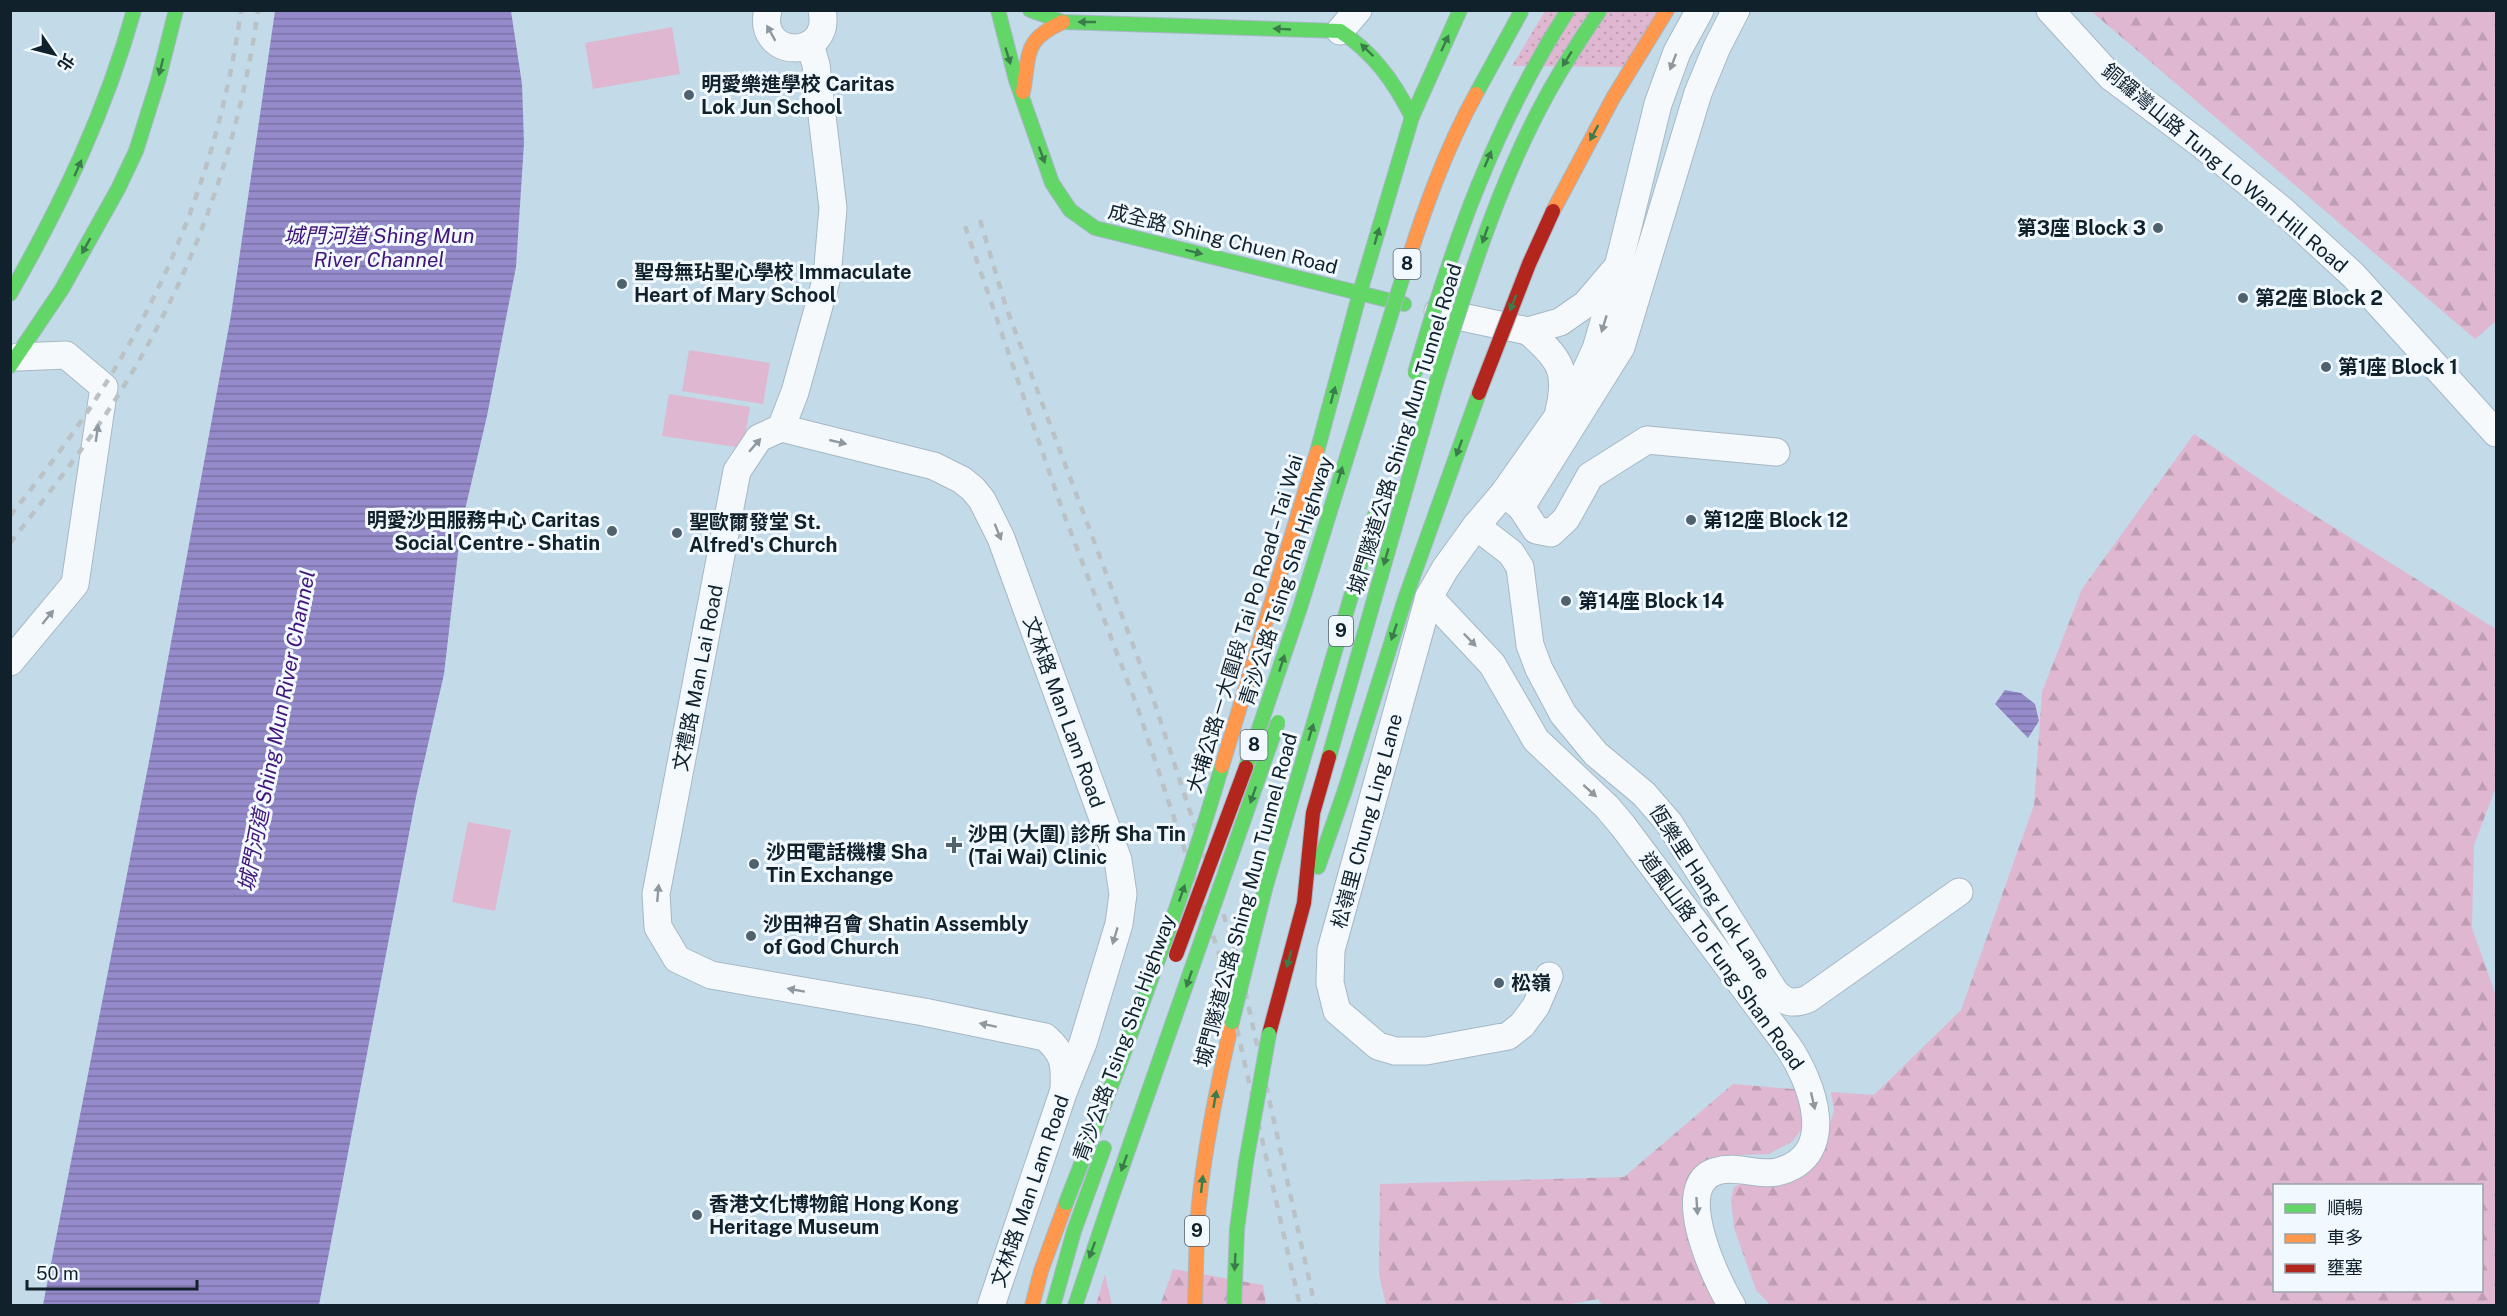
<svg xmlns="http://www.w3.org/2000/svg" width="2507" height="1316" font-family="'Public Sans','Noto Sans TC',sans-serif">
	<defs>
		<pattern id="forest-firs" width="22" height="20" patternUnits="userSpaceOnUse" patternTransform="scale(1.5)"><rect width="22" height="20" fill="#e0b7d0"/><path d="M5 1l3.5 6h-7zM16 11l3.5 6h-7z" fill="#bf9db3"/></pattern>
		<pattern id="park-dots" width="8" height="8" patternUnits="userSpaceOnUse" patternTransform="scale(1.5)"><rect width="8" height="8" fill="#e0b7d0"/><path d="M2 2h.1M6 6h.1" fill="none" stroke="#bf9db3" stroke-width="1.8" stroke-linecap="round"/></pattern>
		<pattern id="water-rules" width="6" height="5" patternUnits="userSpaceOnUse" patternTransform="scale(1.5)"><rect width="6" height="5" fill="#968bca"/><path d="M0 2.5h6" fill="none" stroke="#7971a4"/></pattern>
	</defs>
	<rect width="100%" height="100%" fill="#c3dae9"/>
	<g fill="#e0b7d0">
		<polygon points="672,27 680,74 593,89 585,43"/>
		<polygon points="689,350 770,363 763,404 682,391"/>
		<polygon points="669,394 750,407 743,448 662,436"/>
		<polygon points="468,822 511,830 495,911 452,902"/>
	</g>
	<g fill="url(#forest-firs)" fill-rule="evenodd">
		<polygon points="2091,11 2496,11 2496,321 2475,339"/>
		<path d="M2194,434L2290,500L2496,629V787L2474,845L2472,928L2496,996V1305H1770L1756,1290L1734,1228L1731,1200L1734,1187L1826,1138L1834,1110L1831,1092L1874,1095L1961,1010L2034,805L2042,692L2082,589ZM2274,1186H2482V1290H2274Z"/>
		<polygon points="1733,1084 1804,1090 1803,1127 1793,1141 1769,1154 1739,1155 1713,1171 1705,1198 1709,1234 1735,1305 1603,1306 1598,1299 1560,1306 1386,1305 1379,1274 1380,1184 1624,1177"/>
		<polygon points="1173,1269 1263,1285 1266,1305 1160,1306"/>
		<polygon points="1105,1274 1112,1305 1096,1305"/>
	</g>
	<polygon fill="url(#park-dots)" points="1545,11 1663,11 1627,67 1512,66"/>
	<g fill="url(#water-rules)">
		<polygon points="275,11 511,11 522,84 524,143 516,267 487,416 461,527 444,674 416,797 319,1305 43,1305 153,741 231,315"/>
		<polygon points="2005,690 2021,693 2035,704 2039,721 2028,738 1995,704"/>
	</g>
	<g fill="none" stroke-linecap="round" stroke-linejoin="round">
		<defs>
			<g id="street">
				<path d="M768,10C755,59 833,62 822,10"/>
				<polyline points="2050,10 2111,77 2202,145 2282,210 2353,275 2496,433"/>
				<polyline points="1340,31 1358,10"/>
				<path d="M810,44L816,65L833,208L827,277L795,392L781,428L759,438L737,471L656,894L658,927L677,959L711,975L924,1012L1045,1037C1065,1054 1065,1065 1064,1090"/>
				<polyline points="1438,312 1528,331 1560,322 1586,304 1615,270"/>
				<path d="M1528,331C1559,358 1569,370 1559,411"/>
				<polyline points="781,428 934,466 962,480 973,489 982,500 1001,538 1118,860 1123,894 1119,924 1083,1043 1064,1090 991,1306"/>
				<polyline points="1504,493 1521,507 1621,347 1698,93 1717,47 1736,10"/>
				<polyline points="1521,507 1536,530 1551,533 1566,519 1590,476 1647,440 1776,452"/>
				<path d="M1476,526L1511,553L1520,567L1530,645L1539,669L1563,714L1596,754L1644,794L1669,823L1773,989C1782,1002 1793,1005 1808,999L1959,892"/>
				<path d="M1429,597L1492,664L1536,740L1607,807L1623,826L1787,1045C1812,1081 1841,1156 1777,1172C1757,1176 1736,1165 1717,1171C1670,1184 1716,1280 1732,1306"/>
				<polyline points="10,662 75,584 104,387 66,355 18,357"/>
				<polyline points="1549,976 1536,1006 1522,1025 1508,1036 1426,1051 1395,1051 1378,1046 1337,1011 1330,983 1331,950 1429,597 1445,569 1476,526 1504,493 1578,388 1596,349 1608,308 1658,104 1677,52 1700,10"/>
			</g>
			<g id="fast">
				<polyline points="998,10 1016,80 1052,183 1070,210 1095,228 1404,304"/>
				<path d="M1030,10L1063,22L1340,31C1374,53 1394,82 1412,117"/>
				<path d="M10,294C62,203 106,111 134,10"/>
				<polyline points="10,366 62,289 118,189 136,151 158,81 176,10"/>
				<polyline points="1317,452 1360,292 1412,117 1460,10"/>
				<polyline points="1329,757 1437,380"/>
				<polyline points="1318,867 1344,793 1405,599 1479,393"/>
				<polyline points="1265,889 1377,508"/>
				<polyline points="1053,1306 1074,1231 1104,1148"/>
				<polyline points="1075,1306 1112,1196"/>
				<polyline points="1234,1306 1237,1229 1246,1162"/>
			</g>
			<g id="slow">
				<path d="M1023,92C1030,53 1023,40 1063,22"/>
				<polyline points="1553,211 1613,98 1667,10"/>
				<polyline points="1032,1306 1041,1271 1066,1203"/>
				<path d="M1195,1306C1196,1272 1196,1238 1199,1204C1205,1143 1218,1082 1232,1022"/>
			</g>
			<polyline id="jam" points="1269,1034 1304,903 1313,813 1329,757"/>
		</defs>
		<use href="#street" stroke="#a6b8c4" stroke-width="29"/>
		<use href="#fast" stroke="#a6b8c4" stroke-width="16"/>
		<use href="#slow" stroke="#a6b8c4" stroke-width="16"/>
		<use href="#jam" stroke="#a6b8c4" stroke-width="16"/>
		<use href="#street" stroke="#f6f9fc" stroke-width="27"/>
		<use href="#fast" stroke="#63d668" stroke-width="14"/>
		<use href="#slow" stroke="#ff974d" stroke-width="14"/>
		<use href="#jam" stroke="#b3261e" stroke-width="14"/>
		<g stroke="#bbc2c6" stroke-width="4.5" stroke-dasharray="8 8" stroke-linecap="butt">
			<polyline points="980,220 1006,307 1154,701 1238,959 1315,1306"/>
			<polyline points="965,226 1062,509 1137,706 1222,963 1300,1306"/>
			<path d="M10,516C44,473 77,430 106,383C177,270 223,143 241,10"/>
			<path d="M10,543C57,483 104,423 141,357C202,250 241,133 258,10"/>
		</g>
		<defs>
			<g id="fast-bridge">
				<polyline points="1476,94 1522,10"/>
				<path d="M1415,373C1453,242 1494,126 1568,10"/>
				<path d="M1437,380C1468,283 1498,184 1547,95C1563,66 1581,38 1600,10"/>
				<polyline points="1246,767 1300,608 1404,273"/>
				<polyline points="1232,1022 1265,889"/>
				<polyline points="1246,1162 1269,1034"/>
				<polyline points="1112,1196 1278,722"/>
				<path d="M1066,1203C1122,1059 1178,915 1222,766"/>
			</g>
			<g id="slow-bridge">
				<path d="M1404,273C1423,213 1445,150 1476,94"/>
				<polyline points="1222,766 1317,452"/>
			</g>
			<g id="jam-bridge">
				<polyline points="1479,393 1529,264 1553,211"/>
				<polyline points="1176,955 1246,767"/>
			</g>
		</defs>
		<use href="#fast-bridge" stroke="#a6b8c4" stroke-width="16" stroke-linecap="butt"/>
		<use href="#slow-bridge" stroke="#a6b8c4" stroke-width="16" stroke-linecap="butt"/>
		<use href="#jam-bridge" stroke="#a6b8c4" stroke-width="16" stroke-linecap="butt"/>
		<use href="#fast-bridge" stroke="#63d668" stroke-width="14"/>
		<use href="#slow-bridge" stroke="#ff974d" stroke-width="14"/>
		<use href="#jam-bridge" stroke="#b3261e" stroke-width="14"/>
	</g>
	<defs><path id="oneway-solid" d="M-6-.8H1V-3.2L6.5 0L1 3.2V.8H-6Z" transform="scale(1.5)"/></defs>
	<g fill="#3a7c4a">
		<use href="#oneway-solid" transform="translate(1087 22) rotate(-180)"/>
		<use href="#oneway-solid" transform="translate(1282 29) rotate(-177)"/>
		<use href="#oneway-solid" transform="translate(1445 43) rotate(-65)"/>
		<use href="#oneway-solid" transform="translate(1367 50) rotate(-136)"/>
		<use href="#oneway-solid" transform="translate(1008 56) rotate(73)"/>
		<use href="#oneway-solid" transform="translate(1567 59) rotate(122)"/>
		<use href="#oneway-solid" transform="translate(161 67) rotate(104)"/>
		<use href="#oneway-solid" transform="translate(1594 133) rotate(118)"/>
		<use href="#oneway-solid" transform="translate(1042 155) rotate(70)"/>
		<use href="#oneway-solid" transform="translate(1488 159) rotate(-67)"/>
		<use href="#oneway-solid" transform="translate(78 168) rotate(-66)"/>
		<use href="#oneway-solid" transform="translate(1485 235) rotate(109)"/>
		<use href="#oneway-solid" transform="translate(1377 236) rotate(-74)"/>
		<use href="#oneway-solid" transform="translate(86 246) rotate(119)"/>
		<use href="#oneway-solid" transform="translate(1194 252) rotate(14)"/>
		<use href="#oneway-solid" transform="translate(1513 303) rotate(112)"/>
		<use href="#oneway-solid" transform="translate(1333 395) rotate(-75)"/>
		<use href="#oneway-solid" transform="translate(1459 448) rotate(110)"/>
		<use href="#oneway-solid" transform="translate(1340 475) rotate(-73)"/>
		<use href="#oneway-solid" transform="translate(1386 557) rotate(106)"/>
		<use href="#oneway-solid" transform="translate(1394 632) rotate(109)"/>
		<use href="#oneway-solid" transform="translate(1282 663) rotate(-72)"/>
		<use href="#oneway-solid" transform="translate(1311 732) rotate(-73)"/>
		<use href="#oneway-solid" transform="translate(1253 795) rotate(109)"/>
		<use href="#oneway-solid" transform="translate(1182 893) rotate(-71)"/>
		<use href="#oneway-solid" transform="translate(1289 959) rotate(105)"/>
		<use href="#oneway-solid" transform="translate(1189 979) rotate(109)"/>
		<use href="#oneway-solid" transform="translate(1215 1099) rotate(-80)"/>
		<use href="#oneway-solid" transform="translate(1124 1163) rotate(110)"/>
		<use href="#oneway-solid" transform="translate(1202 1184) rotate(-84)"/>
		<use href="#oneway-solid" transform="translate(1092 1250) rotate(110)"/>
		<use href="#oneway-solid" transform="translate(1235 1262) rotate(93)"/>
	</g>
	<g fill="#8f989e">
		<use href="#oneway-solid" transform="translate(771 33) rotate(-119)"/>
		<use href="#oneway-solid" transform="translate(1673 62) rotate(111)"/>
		<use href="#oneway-solid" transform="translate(1604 324) rotate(107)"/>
		<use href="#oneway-solid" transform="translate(97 433) rotate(-82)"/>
		<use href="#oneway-solid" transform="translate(838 442) rotate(13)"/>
		<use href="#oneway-solid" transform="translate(755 445) rotate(-49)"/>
		<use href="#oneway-solid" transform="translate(998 532) rotate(68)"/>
		<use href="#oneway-solid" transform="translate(48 617) rotate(-51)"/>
		<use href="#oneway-solid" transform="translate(1470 640) rotate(46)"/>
		<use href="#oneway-solid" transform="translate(1590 791) rotate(42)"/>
		<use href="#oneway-solid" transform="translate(658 893) rotate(-85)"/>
		<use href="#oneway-solid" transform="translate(1115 936) rotate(107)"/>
		<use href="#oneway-solid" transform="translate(796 990) rotate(-170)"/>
		<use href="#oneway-solid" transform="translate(988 1025) rotate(-168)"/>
		<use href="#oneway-solid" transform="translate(1813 1101) rotate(77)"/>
		<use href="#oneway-solid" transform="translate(1697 1206) rotate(86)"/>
	</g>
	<g fill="#4f626e" stroke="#f1f9ff" stroke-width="2">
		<circle cx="689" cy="95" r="6"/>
		<circle cx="2158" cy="228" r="6"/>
		<circle cx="622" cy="284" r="6"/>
		<circle cx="2243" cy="298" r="6"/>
		<circle cx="2326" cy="367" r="6"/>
		<circle cx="1691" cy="520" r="6"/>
		<circle cx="612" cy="531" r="6"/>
		<circle cx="677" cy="533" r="6"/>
		<circle cx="1566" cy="601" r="6"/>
		<path d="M951 836h6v6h6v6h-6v6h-6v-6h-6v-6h6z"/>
		<circle cx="754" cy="864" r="6"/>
		<circle cx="751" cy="936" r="6"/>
		<circle cx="1499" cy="983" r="6"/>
		<circle cx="697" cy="1215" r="6"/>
	</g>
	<g text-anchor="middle" stroke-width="6" stroke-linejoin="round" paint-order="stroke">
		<g fill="#f1f9ff" stroke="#54626b" stroke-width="1.5">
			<rect x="1393.5" y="249" width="27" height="30" rx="4.5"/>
			<rect x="1329" y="616" width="24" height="30" rx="4.5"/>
			<rect x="1240.5" y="730" width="27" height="30" rx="4.5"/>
			<rect x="1185" y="1216" width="24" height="30" rx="4.5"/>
		</g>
		<g font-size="18" font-weight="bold" fill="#11212b">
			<text x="1407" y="270">8</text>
			<text x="1341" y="637">9</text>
			<text x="1254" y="751">8</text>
			<text x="1197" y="1237">9</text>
		</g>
		<g font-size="20" font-weight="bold" fill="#11212b" stroke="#f1f9ff" text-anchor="start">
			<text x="701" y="91">明愛樂進學校 Caritas<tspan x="701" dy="23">Lok Jun School</tspan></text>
			<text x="2146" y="235" text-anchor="end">第3座 Block 3</text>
			<text x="634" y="279">聖母無玷聖心學校 Immaculate<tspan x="634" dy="23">Heart of Mary School</tspan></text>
			<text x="2255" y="305">第2座 Block 2</text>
			<text x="2338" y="374">第1座 Block 1</text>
			<text x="600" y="527" text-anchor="end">明愛沙田服務中心 Caritas<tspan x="600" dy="23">Social Centre - Shatin</tspan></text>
			<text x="1703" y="527">第12座 Block 12</text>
			<text x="689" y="529">聖歐爾發堂 St.<tspan x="689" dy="23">Alfred's Church</tspan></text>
			<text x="1578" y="608">第14座 Block 14</text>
			<text x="968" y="841">沙田 (大圍) 診所 Sha Tin<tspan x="968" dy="23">(Tai Wai) Clinic</tspan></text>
			<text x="766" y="859">沙田電話機樓 Sha<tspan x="766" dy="23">Tin Exchange</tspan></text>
			<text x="763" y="931">沙田神召會 Shatin Assembly<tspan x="763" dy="23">of God Church</tspan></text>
			<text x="1511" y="990">松嶺</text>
			<text x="709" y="1211">香港文化博物館 Hong Kong<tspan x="709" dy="23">Heritage Museum</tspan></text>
		</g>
		<g font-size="20" fill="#11212b" stroke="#f1f9ff">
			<text transform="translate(2225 168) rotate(40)" y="7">銅鑼灣山路 Tung Lo Wan Hill Road</text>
			<text transform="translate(1223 239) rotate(14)" y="7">成全路 Shing Chuen Road</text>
			<text transform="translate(1405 429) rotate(-73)" y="7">城門隧道公路 Shing Mun Tunnel Road</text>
			<text transform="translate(1286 581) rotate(-72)" y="7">青沙公路 Tsing Sha Highway</text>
			<text transform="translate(1245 624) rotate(-73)" y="7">大埔公路－大圍段 Tai Po Road – Tai Wai</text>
			<text transform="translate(698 678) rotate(-79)" y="7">文禮路 Man Lai Road</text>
			<text transform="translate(1064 712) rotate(70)" y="7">文林路 Man Lam Road</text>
			<text transform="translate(1367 821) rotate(-75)" y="7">松嶺里 Chung Ling Lane</text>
			<text transform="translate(1710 892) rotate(57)" y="7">恆樂里 Hang Lok Lane</text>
			<text transform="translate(1246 900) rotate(-75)" y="7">城門隧道公路 Shing Mun Tunnel Road</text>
			<text transform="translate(1722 961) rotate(54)" y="7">道風山路 To Fung Shan Road</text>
			<text transform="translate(1124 1038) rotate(-70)" y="7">青沙公路 Tsing Sha Highway</text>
			<text transform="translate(1030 1191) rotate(-71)" y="7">文林路 Man Lam Road</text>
		</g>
		<g font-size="21" font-style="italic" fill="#42157c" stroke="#f1f9ff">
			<text x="379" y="243">城門河道 Shing Mun<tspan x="379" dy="24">River Channel</tspan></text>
			<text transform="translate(277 731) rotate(-79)" y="7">城門河道 Shing Mun River Channel</text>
		</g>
	</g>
	<rect width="2507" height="1316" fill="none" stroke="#11212b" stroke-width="24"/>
	<rect x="2273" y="1184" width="210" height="108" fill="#f1f9ff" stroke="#97a3aa" stroke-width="1.5"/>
	<rect x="2285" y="1204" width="30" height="9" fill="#63d668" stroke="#97a3aa" stroke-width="1.5"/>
	<text x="2327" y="1214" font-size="18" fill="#11212b">順暢</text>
	<rect x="2285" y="1234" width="30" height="9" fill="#ff974d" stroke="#97a3aa" stroke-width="1.5"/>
	<text x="2327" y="1244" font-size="18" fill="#11212b">車多</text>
	<rect x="2285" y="1264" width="30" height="9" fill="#b3261e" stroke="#97a3aa" stroke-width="1.5"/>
	<text x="2327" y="1274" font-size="18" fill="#11212b">壅塞</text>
	<g transform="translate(54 54) rotate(125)" stroke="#f1f9ff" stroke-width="4.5" paint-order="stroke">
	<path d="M0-4.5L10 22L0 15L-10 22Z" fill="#11212b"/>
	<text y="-9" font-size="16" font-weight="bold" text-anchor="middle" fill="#11212b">北</text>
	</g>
	<path d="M27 1280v9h170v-9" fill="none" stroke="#11212b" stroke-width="3"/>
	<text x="36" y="1280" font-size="18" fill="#11212b" stroke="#f1f9ff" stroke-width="4.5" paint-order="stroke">50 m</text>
</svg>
